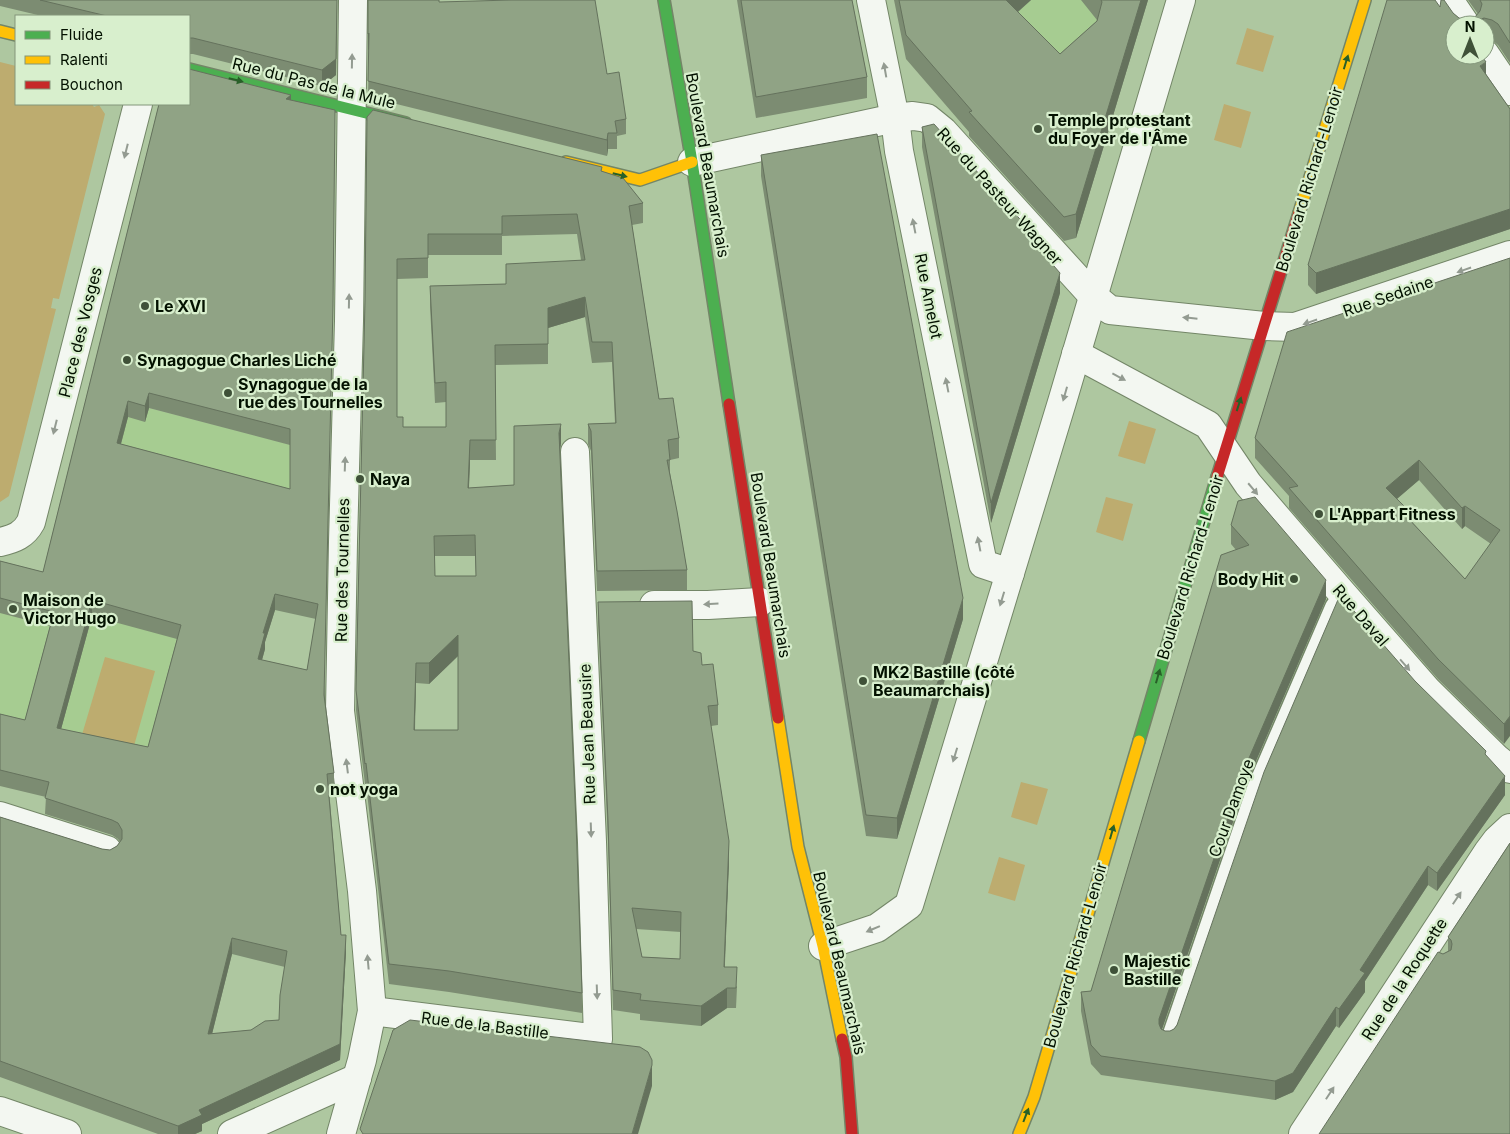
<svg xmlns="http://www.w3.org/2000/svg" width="1510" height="1134" font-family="Inter,sans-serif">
	<rect width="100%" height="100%" fill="#aec7a0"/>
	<g fill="#a6cc91">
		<polygon points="984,0 1100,0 1110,127"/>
		<polygon points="91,393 326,454 324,543 88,481"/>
		<polygon points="0,576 241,642 204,787 0,745"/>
	</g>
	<g fill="#bdac6f">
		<polygon points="1247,28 1274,36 1263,72 1236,64"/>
		<polygon points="0,62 16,66 16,104 92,104 94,107 99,105 105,114 59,299 53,298 51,308 56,309 9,496 0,502"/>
		<polygon points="1224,104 1251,112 1241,148 1214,140"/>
		<polygon points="1129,421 1156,429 1145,464 1118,456"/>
		<polygon points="1106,497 1133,504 1123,541 1096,532"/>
		<polygon points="105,657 155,671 132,753 81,738"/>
		<polygon points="1021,782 1048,789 1037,825 1011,817"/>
		<polygon points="999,857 1025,865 1015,901 988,893"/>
	</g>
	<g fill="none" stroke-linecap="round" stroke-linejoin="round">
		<defs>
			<polyline id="lane" points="1168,1041 1255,787 1333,606 1342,593"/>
			<g id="street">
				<polyline points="871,0 895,118 899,151 983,564 1010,573"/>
				<polyline points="1449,0 1466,25"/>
				<polyline points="1485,54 1510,91"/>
				<polyline points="692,162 895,118 913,116 927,118 943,131 1093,296 1110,310 1264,326 1295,327 1510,255"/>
				<polyline points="1076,354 1208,425 1248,484 1342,593 1427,690 1496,758 1510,769"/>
				<path d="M0,542C14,539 24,535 31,522L138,104"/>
				<polyline points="654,605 708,605 760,602"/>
				<polyline points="0,816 107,850"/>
				<polyline points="823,946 877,928 909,905 1062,402 1181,0"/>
				<polyline points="372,1011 598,1039 592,842 575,452"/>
				<polyline points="0,1111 67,1134"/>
				<polyline points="232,1134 357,1078"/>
				<polyline points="341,1134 362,1060 372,1011 362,891 340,711 343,542 349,321 353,0"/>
				<polyline points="1303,1134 1488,852 1497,840 1510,828"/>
			</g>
			<g id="fast">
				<polyline points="664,0 692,162 729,404"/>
				<polyline points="189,69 406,123"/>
				<polyline points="1139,741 1217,477"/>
			</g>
			<g id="slow">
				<polyline points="0,31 16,35"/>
				<polyline points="566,162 640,180 692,162"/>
				<polyline points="1299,213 1365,0"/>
				<polyline points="778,718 798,847 823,946 842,1039"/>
				<polyline points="1019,1134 1034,1097 1139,741"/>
			</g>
			<g id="jam">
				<polyline points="729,404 778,718"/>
				<polyline points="1217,477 1299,213"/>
				<polyline points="842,1039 846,1057 852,1134"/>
			</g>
		</defs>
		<use href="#lane" stroke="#738667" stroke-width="18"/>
		<use href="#street" stroke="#738667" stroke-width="30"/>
		<use href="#fast" stroke="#738667" stroke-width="14"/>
		<use href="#slow" stroke="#738667" stroke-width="14"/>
		<use href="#jam" stroke="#738667" stroke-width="14"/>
		<use href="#lane" stroke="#f3f7f1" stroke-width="15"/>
		<use href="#street" stroke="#f3f7f1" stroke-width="28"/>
		<use href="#fast" stroke="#4caf50" stroke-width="11"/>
		<use href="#slow" stroke="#ffc107" stroke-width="11"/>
		<use href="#jam" stroke="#c62828" stroke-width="11"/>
	</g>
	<g fill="#7c8c72" fill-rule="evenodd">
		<polygon points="0,0 337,0 336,75 322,86 193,54 189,54 189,16 42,16 0,6"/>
		<polygon points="368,0 439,2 607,74 626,119 626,134 617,136 617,149 608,149 607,156 368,97 369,49 368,50"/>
		<polygon points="737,0 852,0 867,77 867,98 756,118"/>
		<polygon points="894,0 1031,0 1018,12 1060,54 1097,21 1097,20 1081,0 1148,0 1076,238 1064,241 969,136 969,132 906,59"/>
		<polygon points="1468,0 1510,0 1510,63 1498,45 1492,40 1485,39 1485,25 1455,25 1486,74 1510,109 1510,229 1316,294 1308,285 1308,265 1440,7 1453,13 1459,18 1468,20 1475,17 1478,14"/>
		<path d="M291,100L325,698L334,773V788L329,789L341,935L346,951L340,1060L202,1124V1131L195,1134H158L0,1077V817L102,849L110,850L117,846L120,842L118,839L112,835L45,814L46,797L0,786V714L25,720L50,626L0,613V561L43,572L159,104ZM149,408L290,445V489L121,444L128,417L145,422ZM275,610L316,619L307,670L262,660L265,649V642ZM92,616L177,639L148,747L61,729ZM232,954L285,967L279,1020L251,1030L212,1034Z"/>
		<path d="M367,117L602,171L643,203V223L632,225L659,399L679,438V458L670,460V473L687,570V590L597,591L591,451L588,444V424L615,423L612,362L592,363L585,317L548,328V364L495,365L496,460H470L469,488L514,485L561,444L560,450L582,993V1013L449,992L389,984L366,784H365L356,710L365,301ZM577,234L581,260L506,284L430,286V306L435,403L446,402V427H403L397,417V279L428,278V255H502V236ZM434,556H475L476,576H435ZM458,656V730H415L416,683L429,684Z"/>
		<polygon points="922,127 1028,228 1028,236 1060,293 991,523 922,147"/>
		<polygon points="761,155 963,619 897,839 866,836 761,176"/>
		<path d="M1510,258L1504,744L1438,679L1289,508V496L1255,458V438ZM1419,480L1462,529L1465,526L1491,544L1465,579L1410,520L1397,499Z"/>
		<polygon points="1231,525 1326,599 1246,784 1162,1029 1165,1031 1170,1031 1174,1029 1415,681 1486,756 1505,795 1437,891 1428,885 1365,981 1365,992 1339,1028 1336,1026 1293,1092 1275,1100 1101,1075 1091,1064 1081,1011 1081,992 1091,991 1236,550 1231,544"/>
		<path d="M598,602L702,665L718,705V725L711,726L729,861L724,967L737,987L736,1008H727L701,1026L640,1020V1014L613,1010L608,841L598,622ZM636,929L681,932L680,959L642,957Z"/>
		<polygon points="1509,844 1510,1134 1443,954 1448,951 1448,937"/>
	</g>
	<g fill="#65725d">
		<polygon points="337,0 336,75 322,86 322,70"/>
		<polygon points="1005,0 1031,0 1005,23"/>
		<polygon points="1141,0 1148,0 1076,238 1076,214"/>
		<polygon points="1484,18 1484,25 1472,25 1476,21"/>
		<polygon points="369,33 369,49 368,50 368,34"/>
		<polygon points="1486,62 1486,83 1480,66"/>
		<polygon points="291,95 291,110 286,99"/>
		<polygon points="608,133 608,149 607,156 607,140"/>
		<polygon points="1510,209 1510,229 1316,294 1316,273"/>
		<polygon points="1060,273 1060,293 991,523 991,503"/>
		<polygon points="585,297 585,317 548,328 548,364 548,308"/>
		<polygon points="149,393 149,408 145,422 145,406"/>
		<polygon points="128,401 128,417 117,458 117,443"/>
		<polygon points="561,424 561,444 559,453 559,433"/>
		<polygon points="470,440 470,460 468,508 468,488"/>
		<polygon points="1419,460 1419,480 1386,508 1386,488"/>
		<polygon points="1465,506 1465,526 1462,529 1462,508"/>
		<polygon points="1410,512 1410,532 1406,516"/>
		<polygon points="1326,580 1326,599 1246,784 1159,1038 1159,1019 1246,765"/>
		<polygon points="275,594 275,610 265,642 265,649 258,674 258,659 263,633"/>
		<polygon points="963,598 963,619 897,839 897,818"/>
		<polygon points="92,600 92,616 57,744 57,728"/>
		<polygon points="458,635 458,656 429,684 429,663"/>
		<polygon points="416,663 416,683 414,750 414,730"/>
		<polygon points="1510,716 1510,736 1504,744 1504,724"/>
		<polygon points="1505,776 1505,795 1437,891 1437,873"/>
		<polygon points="729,841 729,861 724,987 724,967"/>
		<polygon points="1428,866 1428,885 1365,981 1365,992 1339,1028 1339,1009 1360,970"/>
		<polygon points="346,935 346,951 340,1060 202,1124 202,1131 195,1134 178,1134 178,1126 199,1110 340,1044"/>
		<polygon points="232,938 232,954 208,1050 208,1034"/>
		<polygon points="727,988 727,1008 701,1026 701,1006"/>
		<polygon points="1336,1007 1336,1026 1293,1092 1275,1100 1275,1081"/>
		<polygon points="652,1065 652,1086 638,1134 632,1134"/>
	</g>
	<g fill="#90a385" stroke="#65725d" fill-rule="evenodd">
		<polygon points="40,0 337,0 336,59 322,70 193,38 189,38 189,16 107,16"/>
		<polygon points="368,0 439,0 439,2 511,0 595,0 607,74 619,72 626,119 615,121 617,133 608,133 607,140 368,81 369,33 368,34"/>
		<polygon points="741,0 852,0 867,77 756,97"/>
		<polygon points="899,0 1006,0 1060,54 1097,21 1102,2 1101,0 1141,0 1076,214 1064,217 969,112 972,111 906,35"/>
		<polygon points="1387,0 1435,0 1440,7 1441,0 1444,0 1453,13 1459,18 1468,20 1475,17 1480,11 1482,4 1480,0 1510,0 1510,43 1498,24 1492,20 1484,18 1476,21 1472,25 1455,25 1455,55 1481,55 1486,62 1480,66 1510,109 1510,209 1316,273 1308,265"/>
		<path d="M189,69L291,95L286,99L335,110L333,305L324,695L334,773L327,774L341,935H346L340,1044L199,1110L202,1115L178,1126L0,1061V817L102,849L110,850L117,846L122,839V830L118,823L112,820L45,798L49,782L0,770V714L25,720L54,612L0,598V561L43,572L159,104H189ZM149,393L290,429V489L117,443L128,401L145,406ZM275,594L318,604L307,670L258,659L265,633H263ZM92,600L181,625L148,747L57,728ZM232,938L287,951L280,995L279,1020L265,1021L251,1030L208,1034Z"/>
		<path d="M373,110L602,167L601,171L623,178L643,203L629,206L659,399L673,398L679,438L668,440L670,460H667L677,511L687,570L597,571L591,431L588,424L616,423L612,342H592L585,297L548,308V344L495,345L496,440H470L468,488L514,485V426L561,424L559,433L576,822L582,993L449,971L389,964L366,763L365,764L356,690L365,301L367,117ZM577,214L585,260L506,264V284L430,286L435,383L446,382V427H403V417H397V259L428,258V234H502V216ZM475,535L476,576H435L434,536ZM458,635V730H414L416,663H429Z"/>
		<polygon points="934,124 1028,228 1022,229 1060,273 991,503 922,127"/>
		<polygon points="877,134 963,598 897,818 866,815 761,155"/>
		<path d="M1510,258V716L1504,724L1438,659L1289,488L1298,486L1255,438L1287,332ZM1419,460L1462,508L1465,506L1500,530L1465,579L1406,516L1410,512L1386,488Z"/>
		<polygon points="1255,497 1326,580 1246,765 1159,1019 1159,1024 1161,1029 1165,1031 1170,1031 1174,1029 1177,1025 1264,772 1340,595 1415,681 1486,751 1485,754 1505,776 1437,873 1428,866 1360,970 1365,973 1339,1009 1336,1007 1293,1073 1275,1081 1101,1056 1091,1045 1081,992 1091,991 1221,555 1249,545 1231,525 1238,501"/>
		<path d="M692,601L693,651L701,653L702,665L713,664L718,705L708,706L729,841L724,967H737L736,988H727L701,1006L640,1000L641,994L613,990L608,821L598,602ZM632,908L681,912L680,959L642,957Z"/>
		<polygon points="1510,843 1510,1134 1319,1134 1438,952 1443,954 1451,950 1452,944 1451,940 1448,937"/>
		<polygon points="410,1020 640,1047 648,1052 652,1060 652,1065 632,1134 363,1134 360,1129 393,1030"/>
	</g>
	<defs><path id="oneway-solid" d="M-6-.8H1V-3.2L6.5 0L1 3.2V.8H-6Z" transform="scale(1.25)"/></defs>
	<g fill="#939b91">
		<use href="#oneway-solid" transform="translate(352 61) rotate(-89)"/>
		<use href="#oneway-solid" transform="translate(885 70) rotate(-100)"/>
		<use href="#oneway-solid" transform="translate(126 151) rotate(104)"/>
		<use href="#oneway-solid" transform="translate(914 226) rotate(-101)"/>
		<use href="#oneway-solid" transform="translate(1464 270) rotate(161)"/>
		<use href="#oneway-solid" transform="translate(349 301) rotate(-89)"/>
		<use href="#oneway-solid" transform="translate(1190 318) rotate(-174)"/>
		<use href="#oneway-solid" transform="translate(1310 322) rotate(161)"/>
		<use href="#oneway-solid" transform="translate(1119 377) rotate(28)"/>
		<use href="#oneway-solid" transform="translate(947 385) rotate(-101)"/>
		<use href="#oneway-solid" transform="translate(1065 394) rotate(106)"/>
		<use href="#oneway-solid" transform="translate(55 427) rotate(104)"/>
		<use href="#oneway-solid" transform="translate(345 464) rotate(-88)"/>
		<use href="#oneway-solid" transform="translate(1253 489) rotate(50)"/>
		<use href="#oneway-solid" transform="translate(979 544) rotate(-101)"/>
		<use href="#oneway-solid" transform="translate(1002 599) rotate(107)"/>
		<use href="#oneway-solid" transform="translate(711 604) rotate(177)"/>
		<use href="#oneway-solid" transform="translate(1405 665) rotate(49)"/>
		<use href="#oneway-solid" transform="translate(955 755) rotate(107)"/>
		<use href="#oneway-solid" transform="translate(347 766) rotate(-97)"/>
		<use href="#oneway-solid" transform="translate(591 830) rotate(88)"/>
		<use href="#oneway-solid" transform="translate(1457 898) rotate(-56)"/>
		<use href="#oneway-solid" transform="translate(873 929) rotate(157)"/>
		<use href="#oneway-solid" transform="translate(368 962) rotate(-95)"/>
		<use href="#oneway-solid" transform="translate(597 992) rotate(88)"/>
		<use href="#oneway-solid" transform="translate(1330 1093) rotate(-57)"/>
	</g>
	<g fill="#286028">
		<use href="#oneway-solid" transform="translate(1346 62) rotate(-73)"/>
		<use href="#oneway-solid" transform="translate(236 80) rotate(14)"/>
		<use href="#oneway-solid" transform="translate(620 175) rotate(14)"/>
		<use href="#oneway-solid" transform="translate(1239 404) rotate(-72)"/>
		<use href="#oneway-solid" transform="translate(1158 676) rotate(-74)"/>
		<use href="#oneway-solid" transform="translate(1112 832) rotate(-74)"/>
		<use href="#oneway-solid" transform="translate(1026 1115) rotate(-69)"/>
	</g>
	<g fill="#3f5138" stroke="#d8efcd" stroke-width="2">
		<circle cx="1038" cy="129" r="5"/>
		<circle cx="145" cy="306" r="5"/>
		<circle cx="127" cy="360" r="5"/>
		<circle cx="228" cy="393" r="5"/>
		<circle cx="360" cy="479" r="5"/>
		<circle cx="1319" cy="514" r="5"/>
		<circle cx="1294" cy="579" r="5"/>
		<circle cx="13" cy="609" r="5"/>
		<circle cx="863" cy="681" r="5"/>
		<circle cx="320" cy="789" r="5"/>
		<circle cx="1114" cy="970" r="5"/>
	</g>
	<g text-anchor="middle" stroke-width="4.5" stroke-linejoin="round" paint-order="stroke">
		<g font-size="16" fill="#031100" stroke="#d8efcd">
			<text transform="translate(314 83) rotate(14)" y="6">Rue du Pas de la Mule</text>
			<text transform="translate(708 165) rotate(80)" y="6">Boulevard Beaumarchais</text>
			<text transform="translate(1309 179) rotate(-73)" y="6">Boulevard Richard-Lenoir</text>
			<text transform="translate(1000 196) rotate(48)" y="6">Rue du Pasteur Wagner</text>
			<text transform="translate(929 296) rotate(79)" y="6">Rue Amelot</text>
			<text transform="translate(1388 296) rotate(-19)" y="6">Rue Sedaine</text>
			<text transform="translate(80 332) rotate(-76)" y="6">Place des Vosges</text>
			<text transform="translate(771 565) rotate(81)" y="6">Boulevard Beaumarchais</text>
			<text transform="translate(1190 567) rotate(-73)" y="6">Boulevard Richard-Lenoir</text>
			<text transform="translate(342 570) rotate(-89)" y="6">Rue des Tournelles</text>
			<text transform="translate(1361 615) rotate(49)" y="6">Rue Daval</text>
			<text transform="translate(587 734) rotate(-92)" y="6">Rue Jean Beausire</text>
			<text transform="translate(1231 808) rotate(-70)" y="6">Cour Damoye</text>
			<text transform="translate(1075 955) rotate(-74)" y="6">Boulevard Richard-Lenoir</text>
			<text transform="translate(840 963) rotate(77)" y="6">Boulevard Beaumarchais</text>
			<text transform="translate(1404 979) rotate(-57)" y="6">Rue de la Roquette</text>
			<text transform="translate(485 1025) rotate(7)" y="6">Rue de la Bastille</text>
		</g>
		<g font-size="16" font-weight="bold" fill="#031100" stroke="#d8efcd" text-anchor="start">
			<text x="1048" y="126">Temple protestant<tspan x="1048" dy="18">du Foyer de l'Âme</tspan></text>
			<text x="155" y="312">Le XVI</text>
			<text x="137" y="366">Synagogue Charles Liché</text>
			<text x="238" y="390">Synagogue de la<tspan x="238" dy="18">rue des Tournelles</tspan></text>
			<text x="370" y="485">Naya</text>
			<text x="1329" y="520">L'Appart Fitness</text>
			<text x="1284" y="585" text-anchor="end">Body Hit</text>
			<text x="23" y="606">Maison de<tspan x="23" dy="18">Victor Hugo</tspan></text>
			<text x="873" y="678">MK2 Bastille (côté<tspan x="873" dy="18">Beaumarchais)</tspan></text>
			<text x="330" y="795">not yoga</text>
			<text x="1124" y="967">Majestic<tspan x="1124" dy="18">Bastille</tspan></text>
		</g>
	</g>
	<rect x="15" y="15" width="175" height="90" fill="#d8efcd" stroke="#83967b"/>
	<rect x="25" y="31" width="25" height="8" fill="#4caf50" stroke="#83967b"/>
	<text x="60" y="40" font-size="15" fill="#031100">Fluide</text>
	<rect x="25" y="56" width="25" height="8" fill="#ffc107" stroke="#83967b"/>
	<text x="60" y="65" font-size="15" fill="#031100">Ralenti</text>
	<rect x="25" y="81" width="25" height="8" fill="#c62828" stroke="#83967b"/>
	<text x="60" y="90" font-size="15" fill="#031100">Bouchon</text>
	<g transform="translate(1470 40)"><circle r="24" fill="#d8efcd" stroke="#83967b"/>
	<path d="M0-4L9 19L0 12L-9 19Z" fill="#3f5138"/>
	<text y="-8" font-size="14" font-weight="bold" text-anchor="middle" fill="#031100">N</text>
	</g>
</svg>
